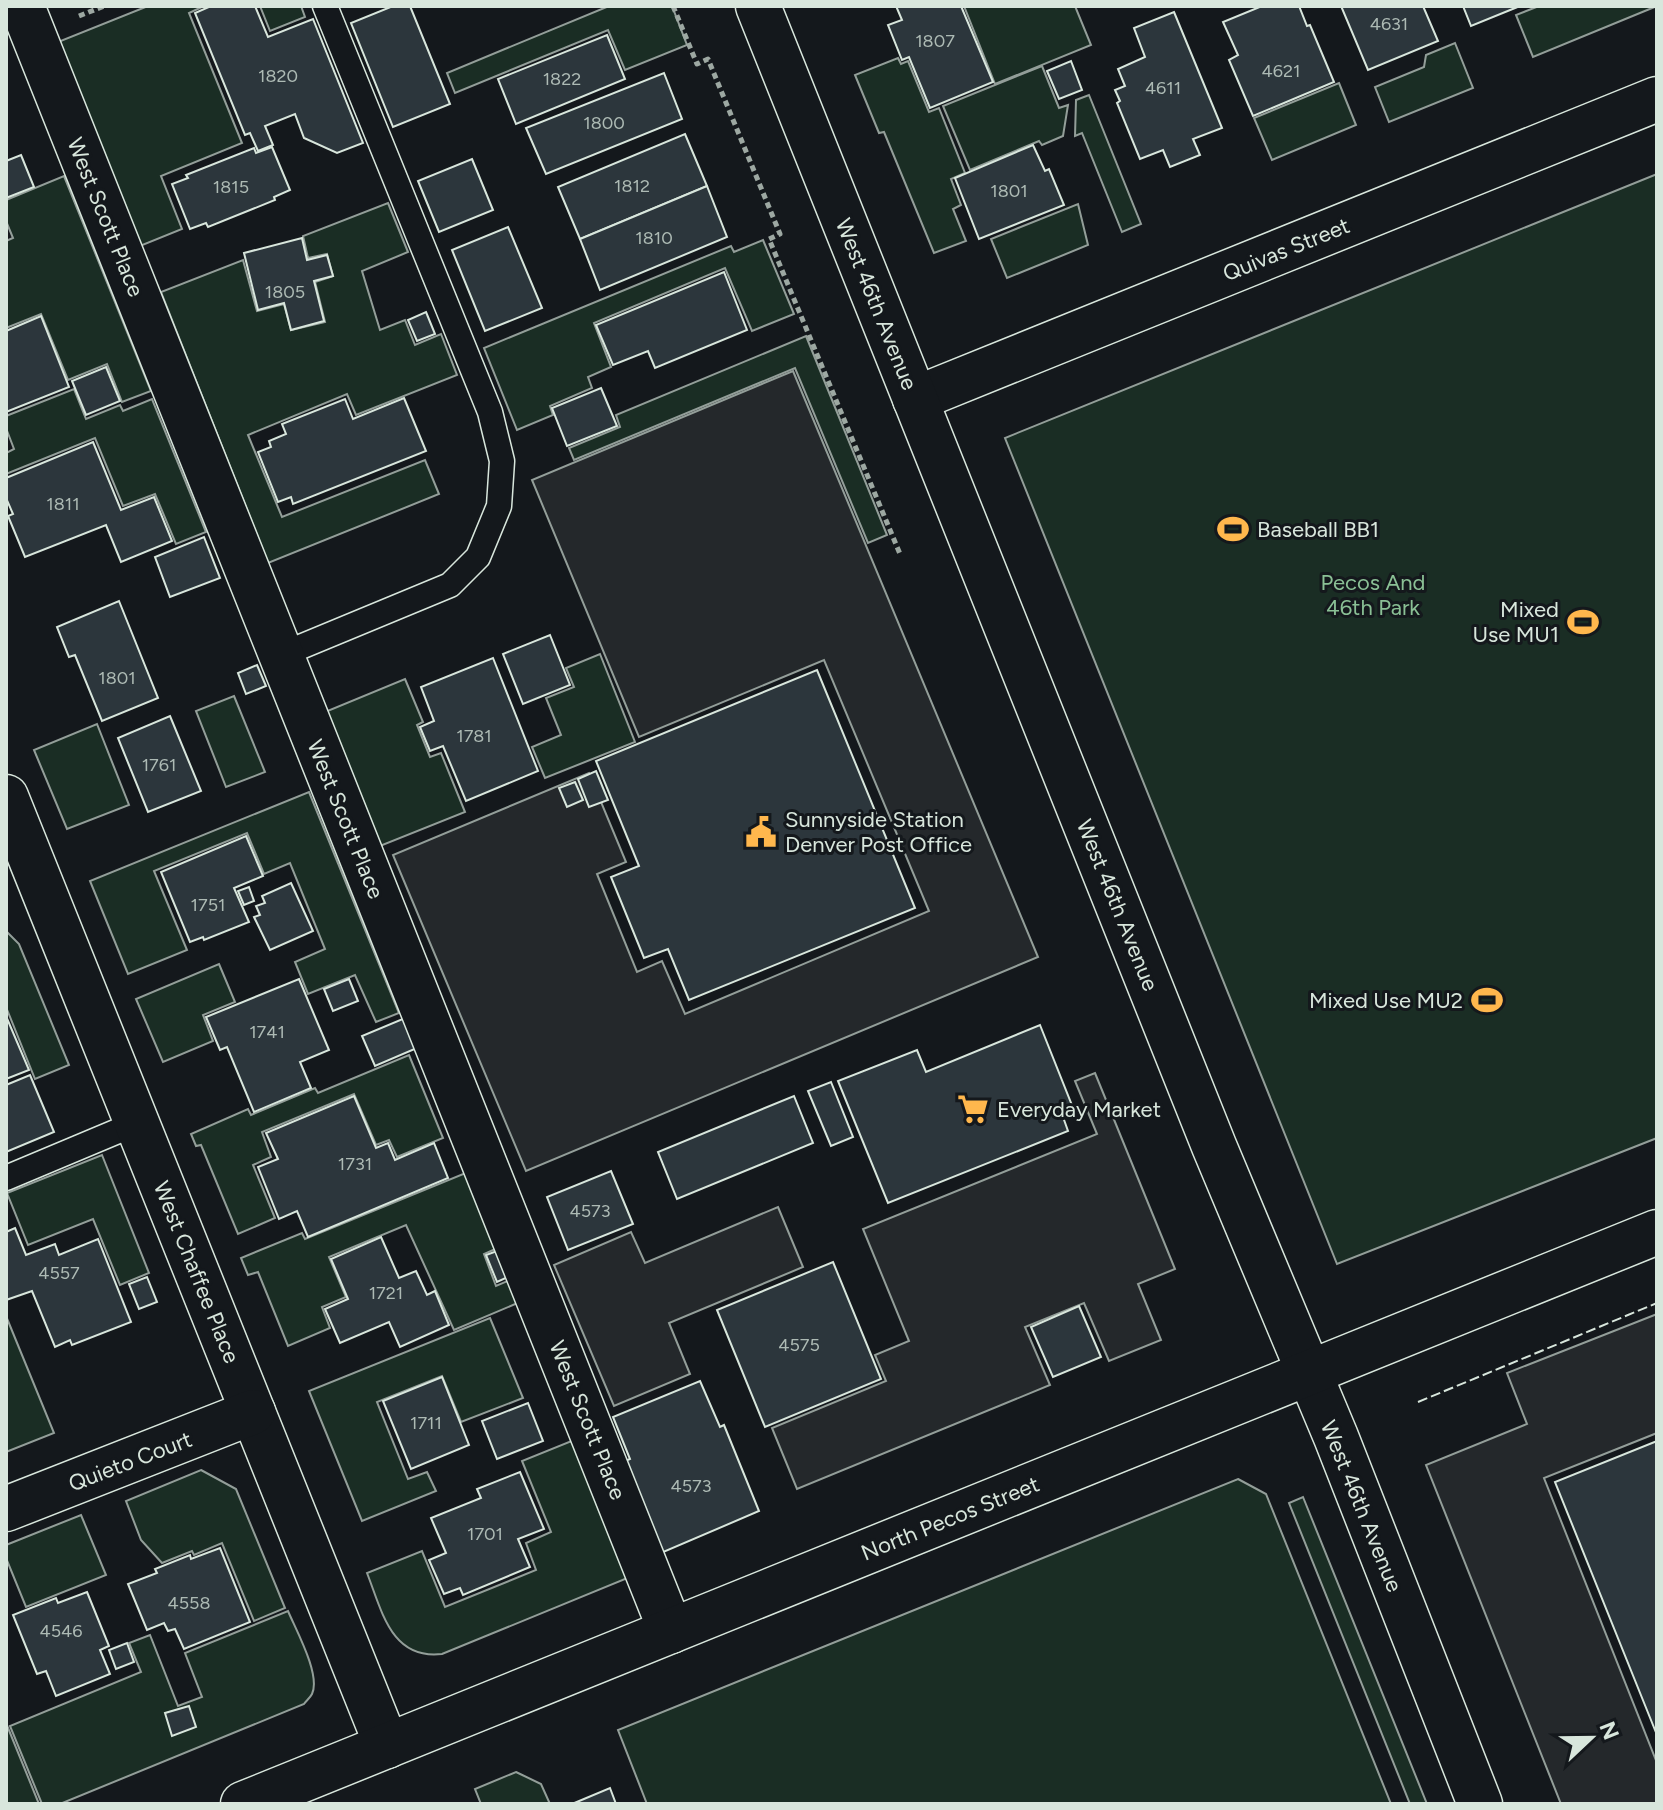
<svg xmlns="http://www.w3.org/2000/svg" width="1663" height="1810" font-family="Figtree,sans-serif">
	<rect width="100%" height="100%" fill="#14181c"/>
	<g fill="#1a2d24" stroke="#939e99" stroke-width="2">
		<polygon points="148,6 204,6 189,13 242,143 161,176 182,229 140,246 58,42"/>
		<polygon points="260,6 301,6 305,17 270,31"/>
		<polygon points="609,6 672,6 687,45 625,70 608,30 455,93 447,73"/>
		<polygon points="964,6 1075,6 1091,45 995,84"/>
		<polygon points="1539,6 1657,6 1533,57 1516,15"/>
		<polygon points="1455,43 1473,88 1389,122 1375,87 1424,67 1426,55"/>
		<polygon points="898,58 901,64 908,61 929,112 939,108 965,173 951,179 961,205 953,209 966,241 934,253 884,132 879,133 855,75"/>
		<polygon points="1042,66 1059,108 1068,105 1063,136 1042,145 1039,141 970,170 943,106"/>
		<polygon points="1339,83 1356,125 1272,160 1254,118"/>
		<polygon points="1089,95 1141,224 1122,232 1082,133 1075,136 1076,100"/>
		<polygon points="1657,174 1657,1138 1337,1264 1005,438"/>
		<polygon points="64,176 151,391 122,402 107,364 68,380 41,314 6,328 6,241 13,238 6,221 6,200"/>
		<polygon points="388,203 408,252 362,271 380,330 405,320 415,345 441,334 457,375 356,415 347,394 248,435 282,517 425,460 439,494 268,563 161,292 243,260 257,311 284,304 291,330 325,322 315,282 333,276 327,254 308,258 303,236"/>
		<polygon points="1078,204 1088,245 1007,278 991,239"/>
		<polygon points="763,240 794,314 752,331 725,268 594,323 611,367 588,377 592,388 550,406 553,415 517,430 484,348 731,246 734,252"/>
		<polygon points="806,336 887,535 868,543 795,368 574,460 569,448 620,427 616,415"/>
		<polygon points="74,389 86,419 120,405 123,411 152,399 206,532 176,544 155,494 123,506 95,438 6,474 6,453 14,449 6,428 6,416"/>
		<polygon points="600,654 635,742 545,778 532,747 561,735 546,698 574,687 566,668"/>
		<polygon points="405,679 423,722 417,725 430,757 441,753 465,812 380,846 325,712"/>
		<polygon points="234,696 265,772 226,787 196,711"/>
		<polygon points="97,724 129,805 67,829 34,750"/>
		<polygon points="309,792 399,1013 376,1022 355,975 308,994 295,962 325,949 290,863 264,874 247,833 154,871 187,950 128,974 90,881"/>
		<polygon points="6,931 19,944 69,1065 35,1079 6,1007"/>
		<polygon points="219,964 235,1002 203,1015 213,1041 163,1062 136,999"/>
		<polygon points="409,1055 443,1138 397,1157 389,1140 376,1145 354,1094 262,1132 271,1157 253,1165 275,1218 238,1234 201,1145 196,1146 191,1134 248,1109 251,1115 315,1088 318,1093"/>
		<polygon points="102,1155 149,1273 120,1285 93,1219 28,1245 7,1193"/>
		<polygon points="468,1172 500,1247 484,1254 496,1286 510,1280 520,1302 454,1330 406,1225 329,1257 346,1297 322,1307 330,1328 288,1346 258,1272 248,1275 241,1258 302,1233 305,1239"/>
		<polygon points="6,1316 54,1433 6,1452"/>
		<polygon points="490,1318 523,1398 461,1422 442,1376 377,1402 408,1479 427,1472 436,1491 362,1521 309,1391"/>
		<path d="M574,1440L630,1577L442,1654C391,1660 382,1611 367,1573L422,1551L445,1607L536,1570L526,1543L551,1532L522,1461Z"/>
		<polygon points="201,1470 236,1489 285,1608 254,1621 222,1543 194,1555 192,1551 162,1563 141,1540 126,1501"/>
		<polygon points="1238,1479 1266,1494 1391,1804 647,1804 618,1730"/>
		<polygon points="1303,1497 1427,1804 1410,1804 1289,1503"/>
		<polygon points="81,1515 106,1575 26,1607 6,1558 6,1545"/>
		<path d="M288,1611C296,1630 321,1675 312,1694C310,1698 306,1701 304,1704L60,1804H42L10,1726L141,1672L129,1643L150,1635L178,1706L202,1697L185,1653Z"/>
		<polygon points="6,1723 39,1804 6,1804"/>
		<polygon points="516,1772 541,1784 550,1804 481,1804 475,1789"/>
	</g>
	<g fill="#24282b" stroke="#939e99" stroke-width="2">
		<polygon points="793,371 1038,957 526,1171 393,855 589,773 626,862 597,874 637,972 662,961 685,1014 929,911 824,660 639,737 532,480"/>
		<polygon points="1095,1073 1175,1269 1138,1284 1161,1340 1109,1361 1084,1303 1025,1327 1050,1385 797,1489 772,1428 886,1381 875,1355 909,1341 863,1229 1097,1134 1075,1081"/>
		<polygon points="778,1207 803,1267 669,1323 690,1374 614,1406 554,1265 631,1232 645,1263"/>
		<polygon points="1657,1314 1657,1433 1544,1478 1657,1763 1657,1804 1561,1804 1426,1465 1527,1424 1507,1373"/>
	</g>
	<g fill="#2c363c" stroke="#d8e6dc" stroke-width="2">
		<polygon points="211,6 255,6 268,37 313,19 363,143 337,153 304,138 295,114 265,126 273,145 258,151 250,133 245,135 195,13"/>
		<polygon points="393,6 410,6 450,104 393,127 351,23"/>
		<polygon points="896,6 961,6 993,82 930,108 909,57 902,60 888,25 902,20"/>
		<polygon points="1262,6 1299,6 1307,26 1310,25 1334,82 1253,116 1229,60 1238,55 1223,22"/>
		<polygon points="1341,6 1423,6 1438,41 1368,70"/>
		<polygon points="1463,6 1520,6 1471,26"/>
		<polygon points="1174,12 1222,128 1193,139 1200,155 1170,167 1163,150 1140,159 1117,103 1120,101 1115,90 1125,86 1118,69 1145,57 1134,28"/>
		<polygon points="607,35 625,79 516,124 498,79"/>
		<polygon points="1071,61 1082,90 1059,99 1047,71"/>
		<polygon points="664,73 682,119 546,174 526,128"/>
		<polygon points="685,134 707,186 580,239 558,187"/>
		<polygon points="1033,145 1045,171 1049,169 1064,205 979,239 955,178"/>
		<polygon points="272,147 290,190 274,197 275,200 208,227 206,223 190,229 172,184 188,178 186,175 254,148 256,153"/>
		<polygon points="21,155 34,187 6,198 6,161"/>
		<polygon points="472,159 493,210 439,232 418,181"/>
		<polygon points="707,186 727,237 600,290 580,239"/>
		<polygon points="508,227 542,308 485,331 452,250"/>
		<polygon points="302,238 307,260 327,255 333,276 314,281 324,321 291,330 284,303 258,310 244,253"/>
		<polygon points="724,272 747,330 655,368 648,351 613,365 596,325"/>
		<polygon points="426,312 435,334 417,341 408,320"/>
		<polygon points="41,316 69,387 6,412 6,331"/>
		<polygon points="106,367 120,401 86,415 72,381"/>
		<polygon points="601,388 617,426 567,446 552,408"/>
		<polygon points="404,398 426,451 293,504 291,497 278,502 258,452 271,447 269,441 286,434 282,424 345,399 353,419"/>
		<polygon points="93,442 121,510 154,497 172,541 121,562 106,525 25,557 8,516 13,514 6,498 6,478"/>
		<polygon points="204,537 220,578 170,597 155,557"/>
		<polygon points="119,601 158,698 102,721 75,655 69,657 57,627"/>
		<polygon points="550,635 570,685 523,704 503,654"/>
		<polygon points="493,658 538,771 466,801 443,746 430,751 420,727 434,721 421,687"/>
		<polygon points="257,665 266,686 246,694 238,673"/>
		<polygon points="817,670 915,908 689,1000 668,949 644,958 611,877 639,866 596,761"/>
		<polygon points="170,716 201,791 148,812 118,738"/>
		<polygon points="596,771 608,800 589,807 578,779"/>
		<polygon points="575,782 583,800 567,807 559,788"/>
		<polygon points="246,836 263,876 234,888 249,922 204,940 203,937 190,942 161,872"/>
		<polygon points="291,883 313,931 270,950 254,917 260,915 256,906 265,903 262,896"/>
		<polygon points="249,887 254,901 244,905 238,891"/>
		<polygon points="299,979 329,1050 300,1062 311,1088 254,1112 227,1047 220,1050 206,1017"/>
		<polygon points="349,979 358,1001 333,1011 324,989"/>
		<polygon points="6,1016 29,1070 6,1079"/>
		<polygon points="405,1018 417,1048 375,1066 362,1036"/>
		<polygon points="1040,1025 1075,1113 1063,1117 1068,1131 888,1203 838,1081 917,1050 926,1072"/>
		<polygon points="30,1075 54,1132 6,1152 6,1085"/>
		<polygon points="831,1082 853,1137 831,1146 808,1091"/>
		<polygon points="354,1096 376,1148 388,1143 395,1160 434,1143 448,1178 308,1237 297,1211 279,1219 258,1167 278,1159 266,1133"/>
		<polygon points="794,1096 813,1143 677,1199 658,1152"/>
		<polygon points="611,1171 633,1224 568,1250 547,1197"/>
		<polygon points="15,1228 26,1255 55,1244 59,1255 98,1239 131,1322 72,1345 70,1340 55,1347 32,1291 6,1300 6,1232"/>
		<polygon points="381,1237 399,1278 416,1271 427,1295 435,1291 449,1325 400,1347 389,1322 340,1343 325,1309 348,1299 331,1259"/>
		<polygon points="497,1251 508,1277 497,1282 486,1255"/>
		<polygon points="833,1262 881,1379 765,1427 717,1310"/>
		<polygon points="147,1277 157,1302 139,1309 129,1284"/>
		<polygon points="1079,1306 1101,1357 1053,1377 1031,1327"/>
		<polygon points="442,1377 469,1445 411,1469 383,1401"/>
		<polygon points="700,1381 720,1427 724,1425 759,1511 661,1553 623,1462 630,1459 613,1417"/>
		<polygon points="528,1403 543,1441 497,1459 482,1421"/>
		<polygon points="1657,1441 1657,1735 1555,1482"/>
		<polygon points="520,1472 544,1529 518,1539 530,1567 463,1595 460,1588 444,1594 429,1560 446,1553 431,1518 481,1498 477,1489"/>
		<polygon points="220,1548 250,1622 184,1649 175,1629 168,1631 164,1623 147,1630 128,1584 157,1573 155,1569 190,1555 191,1559"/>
		<polygon points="87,1592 109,1646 100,1650 110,1674 56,1696 46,1671 37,1674 13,1615 56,1598 58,1603"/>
		<polygon points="127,1643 134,1662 116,1669 109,1650"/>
		<polygon points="189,1706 196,1727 172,1736 165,1713"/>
		<polygon points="610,1788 616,1804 572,1804"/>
	</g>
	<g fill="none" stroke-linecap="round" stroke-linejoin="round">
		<defs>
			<g id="service">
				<polyline points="281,655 450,585 478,557 499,506 502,461 490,412 325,6"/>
				<polyline points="6,1178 137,1123"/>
			</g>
			<g id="minor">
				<polyline points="22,6 671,1631"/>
				<polyline points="915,399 1657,99"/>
				<polyline points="6,797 387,1746"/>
				<polyline points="6,1509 253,1412"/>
			</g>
			<polyline id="tertiary" points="758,6 1214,1146 1336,1437 1480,1804"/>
			<polyline id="secondary" points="243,1804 1657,1232"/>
		</defs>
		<use href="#service" stroke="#d8e6dc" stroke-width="27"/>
		<use href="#minor" stroke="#d8e6dc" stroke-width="47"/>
		<use href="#tertiary" stroke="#d8e6dc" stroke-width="47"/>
		<use href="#secondary" stroke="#d8e6dc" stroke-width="47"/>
		<g stroke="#9da8a2" stroke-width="5" stroke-dasharray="6 4" stroke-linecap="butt">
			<polyline points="673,6 697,64 708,59 780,234 769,239 900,554"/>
			<polyline points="79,16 104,6"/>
		</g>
		<use href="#service" stroke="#14181c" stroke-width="24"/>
		<use href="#minor" stroke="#14181c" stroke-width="44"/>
		<use href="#tertiary" stroke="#14181c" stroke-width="44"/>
		<use href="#secondary" stroke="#14181c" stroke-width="44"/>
		<polyline stroke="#d8e6dc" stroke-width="2" stroke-dasharray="10 4" stroke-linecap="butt" points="1418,1402 1657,1303"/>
	</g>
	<defs>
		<symbol id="stadium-bare" viewBox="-9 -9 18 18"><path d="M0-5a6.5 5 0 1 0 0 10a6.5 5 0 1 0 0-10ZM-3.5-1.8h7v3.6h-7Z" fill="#ffb74d" stroke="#14181c" stroke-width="2.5" paint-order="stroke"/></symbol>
		<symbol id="civic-bare" viewBox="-9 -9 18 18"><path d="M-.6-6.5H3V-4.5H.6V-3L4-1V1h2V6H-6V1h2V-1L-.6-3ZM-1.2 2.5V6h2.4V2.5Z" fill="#ffb74d" stroke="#14181c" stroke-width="2.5" paint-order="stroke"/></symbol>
		<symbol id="supermarket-bare" viewBox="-9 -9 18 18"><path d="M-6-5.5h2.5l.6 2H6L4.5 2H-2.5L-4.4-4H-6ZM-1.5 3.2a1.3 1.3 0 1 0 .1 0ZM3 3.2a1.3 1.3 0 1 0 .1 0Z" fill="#ffb74d" stroke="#14181c" stroke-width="2.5" paint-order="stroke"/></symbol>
	</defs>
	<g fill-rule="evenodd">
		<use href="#stadium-bare" x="1211" y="507" width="44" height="44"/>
		<use href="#stadium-bare" x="1561" y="600" width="44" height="44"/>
		<use href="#civic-bare" x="739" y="810" width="44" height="44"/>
		<use href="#stadium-bare" x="1465" y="978" width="44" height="44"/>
		<use href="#supermarket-bare" x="951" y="1087" width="44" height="44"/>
	</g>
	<g text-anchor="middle" stroke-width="6" stroke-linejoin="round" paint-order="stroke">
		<g font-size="18" fill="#adbab4">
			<text x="1389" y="30">4631</text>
			<text x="935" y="47">1807</text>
			<text x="1281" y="77">4621</text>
			<text x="278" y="82">1820</text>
			<text x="562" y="85">1822</text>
			<text x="1163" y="94">4611</text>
			<text x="604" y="129">1800</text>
			<text x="632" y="192">1812</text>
			<text x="231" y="193">1815</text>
			<text x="1009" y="197">1801</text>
			<text x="654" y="244">1810</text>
			<text x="285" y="298">1805</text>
			<text x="63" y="510">1811</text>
			<text x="117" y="684">1801</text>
			<text x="474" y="742">1781</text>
			<text x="159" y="771">1761</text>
			<text x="208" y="911">1751</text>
			<text x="267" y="1038">1741</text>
			<text x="355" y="1170">1731</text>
			<text x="590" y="1217">4573</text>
			<text x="59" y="1279">4557</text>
			<text x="386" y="1299">1721</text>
			<text x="799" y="1351">4575</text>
			<text x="426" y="1429">1711</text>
			<text x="691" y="1492">4573</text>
			<text x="485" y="1540">1701</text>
			<text x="189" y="1609">4558</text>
			<text x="61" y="1637">4546</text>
		</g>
		<g font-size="22" fill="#d8e6dc" stroke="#14181c">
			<text transform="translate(106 217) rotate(68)" y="8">West Scott Place</text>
			<text transform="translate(1286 249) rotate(-22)" y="8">Quivas Street</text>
			<text transform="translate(877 304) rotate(68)" y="8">West 46th Avenue</text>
			<text transform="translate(346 819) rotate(68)" y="8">West Scott Place</text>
			<text transform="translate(1118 905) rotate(68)" y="8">West 46th Avenue</text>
			<text transform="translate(197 1272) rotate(68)" y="8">West Chaffee Place</text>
			<text transform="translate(588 1420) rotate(68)" y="8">West Scott Place</text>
			<text transform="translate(130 1461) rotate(-21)" y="8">Quieto Court</text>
			<text transform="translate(1362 1506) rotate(68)" y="8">West 46th Avenue</text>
			<text transform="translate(950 1518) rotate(-22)" y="8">North Pecos Street</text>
		</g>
		<g font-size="22" fill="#d8e6dc" stroke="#14181c" text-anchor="start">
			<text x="1257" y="537">Baseball BB1</text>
			<text x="1559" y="617" text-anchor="end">Mixed<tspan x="1559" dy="25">Use MU1</tspan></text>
			<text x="785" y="827">Sunnyside Station<tspan x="785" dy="25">Denver Post Office</tspan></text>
			<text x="1463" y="1008" text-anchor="end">Mixed Use MU2</text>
			<text x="997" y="1117">Everyday Market</text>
		</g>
		<g font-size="22" fill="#8ac095" stroke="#14181c">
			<text x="1373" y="590">Pecos And<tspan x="1373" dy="25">46th Park</tspan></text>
		</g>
	</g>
	<rect width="1663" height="1810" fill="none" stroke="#d8e6dc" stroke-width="16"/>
	<g transform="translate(1591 1738) rotate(68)" stroke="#14181c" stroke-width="6" paint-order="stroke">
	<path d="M0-6L14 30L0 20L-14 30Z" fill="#d8e6dc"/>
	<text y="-12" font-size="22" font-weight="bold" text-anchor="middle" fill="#d8e6dc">N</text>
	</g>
</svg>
